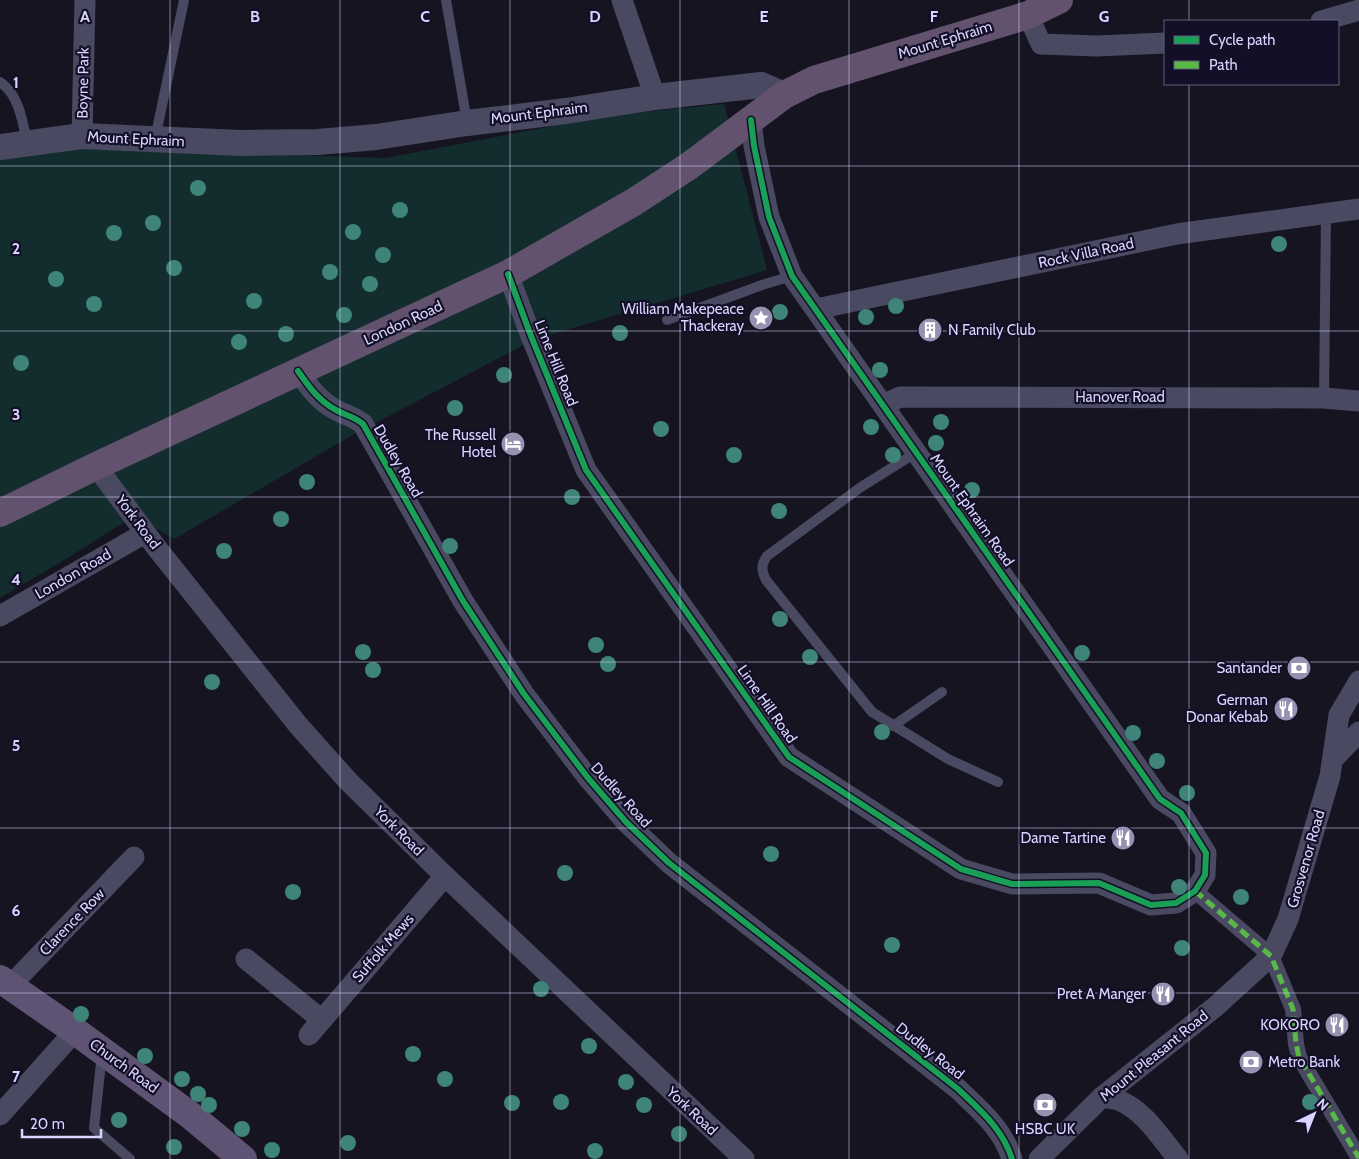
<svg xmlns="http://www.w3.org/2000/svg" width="1359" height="1159" font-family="Cabin,sans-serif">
	<rect width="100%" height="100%" fill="#161421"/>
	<polygon fill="#132c2d" points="724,104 767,270 533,340 351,436 174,539 134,516 66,559 0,598 0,159 61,147 385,158 611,115"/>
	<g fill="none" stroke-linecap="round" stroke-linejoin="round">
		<g stroke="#4a4962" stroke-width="10">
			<polyline points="446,0 467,122"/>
			<path d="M0,82C19,94 23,123 27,143"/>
			<polyline points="155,139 184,0"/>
			<polyline points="667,320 762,285 792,276"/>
			<polyline points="1324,398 1326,214"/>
			<path d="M917,452L861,487L767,556C761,565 761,570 766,580L872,712L948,759L998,782"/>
			<polyline points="893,726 942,692"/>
			<polyline points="102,1054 94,1128 130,1159"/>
		</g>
		<polyline stroke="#4a4962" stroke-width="16" points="1195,891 1271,956 1293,1009 1296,1044 1299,1057 1359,1158"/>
		<g stroke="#4a4962" stroke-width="21">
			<polyline points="622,0 655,97"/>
			<polyline points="1028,15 1041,44 1096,46 1165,43"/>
			<polyline points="1321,21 1359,10"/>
			<polyline points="82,136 85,0"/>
			<polyline points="508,274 531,336 586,470 789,757 961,869 1012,884 1099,883 1151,905 1176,903 1195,891 1205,875 1206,853 1181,813 1160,799 792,276 769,217 754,146 751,120"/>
			<polyline points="816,309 1177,234 1359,209"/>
			<path d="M298,371C309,387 319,401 336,410C345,415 355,417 363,424L463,601L524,694L588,778L626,822L669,863L958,1089C980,1110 1003,1129 1012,1159"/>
			<polyline points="883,405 900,397 1324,398 1359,401"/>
			<polyline points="96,466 156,547 298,725 348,781 445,876 744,1159"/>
			<polyline points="0,616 145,533"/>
			<polyline points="1334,758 1359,732"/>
			<polyline points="246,959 322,1020"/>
			<polyline points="10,986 134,857"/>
			<polyline points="309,1035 445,876"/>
			<path d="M1102,1097C1107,1098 1113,1099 1118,1100C1144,1110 1161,1138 1178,1159"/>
			<polyline points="0,1115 75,1031"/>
			<polyline points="1039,1159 1102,1097 1215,1007 1271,956 1288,919 1330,776 1339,715 1359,681"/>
		</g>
		<polyline stroke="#4a4962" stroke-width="26" points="0,147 82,136 241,143 318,142 376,137 467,123 566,111 655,97 761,85 784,95"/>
		<polyline stroke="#5e5373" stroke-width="28" points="0,979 75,1031 190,1115 243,1159"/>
		<polyline stroke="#62526e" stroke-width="28" points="0,513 96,466 508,274 634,202 689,166 784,95 814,80 1028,15 1059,0"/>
		<polyline stroke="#58b947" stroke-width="5" stroke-dasharray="10 5" stroke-linecap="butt" points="1195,891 1271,956 1293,1009 1296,1044 1299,1057 1359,1158"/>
		<defs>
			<g id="cycleway">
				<polyline points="508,274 531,336 586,470 789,757 961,869 1012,884 1099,883 1151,905 1176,903 1195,891 1205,875 1206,853 1181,813 1160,799 792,276 769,217 754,146 751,120"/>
				<path d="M298,371C309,387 319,401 336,410C345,415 355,417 363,424L463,601L524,694L588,778L626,822L669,863L958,1089C980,1110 1003,1129 1012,1159"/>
			</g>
		</defs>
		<use href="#cycleway" stroke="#130f26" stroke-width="9"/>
		<use href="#cycleway" stroke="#1a9f57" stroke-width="6"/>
	</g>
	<g fill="#3e8478">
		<circle cx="198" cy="188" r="8"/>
		<circle cx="400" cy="210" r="8"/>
		<circle cx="153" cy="223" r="8"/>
		<circle cx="353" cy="232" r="8"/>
		<circle cx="114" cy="233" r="8"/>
		<circle cx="1279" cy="244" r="8"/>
		<circle cx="383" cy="255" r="8"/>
		<circle cx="174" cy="268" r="8"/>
		<circle cx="330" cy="272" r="8"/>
		<circle cx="56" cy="279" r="8"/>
		<circle cx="370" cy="284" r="8"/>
		<circle cx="254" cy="301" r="8"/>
		<circle cx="94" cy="304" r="8"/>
		<circle cx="896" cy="306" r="8"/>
		<circle cx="780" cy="312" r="8"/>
		<circle cx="344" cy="315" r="8"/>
		<circle cx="866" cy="317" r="8"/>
		<circle cx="620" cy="333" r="8"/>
		<circle cx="286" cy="334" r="8"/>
		<circle cx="239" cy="342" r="8"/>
		<circle cx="21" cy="363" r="8"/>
		<circle cx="880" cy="370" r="8"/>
		<circle cx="504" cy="375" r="8"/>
		<circle cx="455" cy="408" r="8"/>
		<circle cx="941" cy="422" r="8"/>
		<circle cx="871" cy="427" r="8"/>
		<circle cx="661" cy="429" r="8"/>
		<circle cx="936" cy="443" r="8"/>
		<circle cx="734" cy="455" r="8"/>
		<circle cx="893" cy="455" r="8"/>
		<circle cx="307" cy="482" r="8"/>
		<circle cx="972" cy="490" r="8"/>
		<circle cx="572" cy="497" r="8"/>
		<circle cx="779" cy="511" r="8"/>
		<circle cx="281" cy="519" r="8"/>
		<circle cx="450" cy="546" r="8"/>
		<circle cx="224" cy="551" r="8"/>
		<circle cx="780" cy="619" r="8"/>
		<circle cx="596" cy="645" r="8"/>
		<circle cx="363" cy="652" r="8"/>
		<circle cx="1082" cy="653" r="8"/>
		<circle cx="810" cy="657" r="8"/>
		<circle cx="608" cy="664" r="8"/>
		<circle cx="373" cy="670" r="8"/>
		<circle cx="212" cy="682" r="8"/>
		<circle cx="882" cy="732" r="8"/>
		<circle cx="1133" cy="733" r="8"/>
		<circle cx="1157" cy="761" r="8"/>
		<circle cx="1187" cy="793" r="8"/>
		<circle cx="771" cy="854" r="8"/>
		<circle cx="565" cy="873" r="8"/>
		<circle cx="1179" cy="887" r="8"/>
		<circle cx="293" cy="892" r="8"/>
		<circle cx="1241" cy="897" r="8"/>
		<circle cx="892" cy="945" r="8"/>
		<circle cx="1182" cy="948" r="8"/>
		<circle cx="541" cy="989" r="8"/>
		<circle cx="81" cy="1014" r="8"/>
		<circle cx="589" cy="1046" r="8"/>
		<circle cx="413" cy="1054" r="8"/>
		<circle cx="145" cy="1056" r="8"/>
		<circle cx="182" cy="1079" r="8"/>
		<circle cx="445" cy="1079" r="8"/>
		<circle cx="626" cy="1082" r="8"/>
		<circle cx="198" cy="1094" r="8"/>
		<circle cx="561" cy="1102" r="8"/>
		<circle cx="1310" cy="1102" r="8"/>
		<circle cx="512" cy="1103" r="8"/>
		<circle cx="209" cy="1105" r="8"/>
		<circle cx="644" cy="1105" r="8"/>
		<circle cx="119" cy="1120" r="8"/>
		<circle cx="242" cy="1129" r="8"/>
		<circle cx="679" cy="1134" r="8"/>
		<circle cx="348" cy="1143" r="8"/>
		<circle cx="174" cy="1147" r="8"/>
		<circle cx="272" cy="1150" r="8"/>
		<circle cx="595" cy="1151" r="8"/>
	</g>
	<path fill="none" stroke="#d9d4ff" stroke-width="1" stroke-opacity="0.55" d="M170,0V1159M340,0V1159M510,0V1159M680,0V1159M849,0V1159M1019,0V1159M1189,0V21M1189,84V1159M0,166H1359M0,331H1359M0,497H1359M0,662H1359M0,828H1359M0,993H1359"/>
	<defs>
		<symbol id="sight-disc" viewBox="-11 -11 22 22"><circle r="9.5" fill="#9591b1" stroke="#130f26"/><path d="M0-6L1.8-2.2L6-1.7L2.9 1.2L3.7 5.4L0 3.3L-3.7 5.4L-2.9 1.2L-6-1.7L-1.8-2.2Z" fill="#fff"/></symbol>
		<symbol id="building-disc" viewBox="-11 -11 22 22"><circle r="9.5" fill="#9591b1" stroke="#130f26"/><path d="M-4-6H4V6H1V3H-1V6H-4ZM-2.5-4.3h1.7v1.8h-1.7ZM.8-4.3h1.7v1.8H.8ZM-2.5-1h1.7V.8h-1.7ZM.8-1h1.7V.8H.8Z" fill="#fff"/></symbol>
		<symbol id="hotel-disc" viewBox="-11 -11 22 22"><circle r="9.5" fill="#9591b1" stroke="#130f26"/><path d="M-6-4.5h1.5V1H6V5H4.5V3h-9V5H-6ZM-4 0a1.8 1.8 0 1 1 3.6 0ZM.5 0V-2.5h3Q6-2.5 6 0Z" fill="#fff"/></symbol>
		<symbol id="bank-disc" viewBox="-11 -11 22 22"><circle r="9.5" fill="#9591b1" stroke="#130f26"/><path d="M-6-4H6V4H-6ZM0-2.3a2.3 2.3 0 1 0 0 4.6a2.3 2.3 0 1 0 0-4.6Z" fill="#fff"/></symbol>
		<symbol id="restaurant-disc" viewBox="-11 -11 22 22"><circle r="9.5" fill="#9591b1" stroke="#130f26"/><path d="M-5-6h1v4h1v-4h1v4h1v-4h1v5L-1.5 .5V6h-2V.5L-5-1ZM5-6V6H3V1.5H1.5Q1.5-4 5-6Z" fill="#fff"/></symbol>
	</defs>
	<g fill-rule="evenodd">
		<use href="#sight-disc" x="747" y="304" width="28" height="28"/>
		<use href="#building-disc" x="916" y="316" width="28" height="28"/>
		<use href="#hotel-disc" x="499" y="430" width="28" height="28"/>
		<use href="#bank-disc" x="1285" y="654" width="28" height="28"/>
		<use href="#restaurant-disc" x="1272" y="695" width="28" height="28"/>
		<use href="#restaurant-disc" x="1109" y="824" width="28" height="28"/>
		<use href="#restaurant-disc" x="1149" y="980" width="28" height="28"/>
		<use href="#restaurant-disc" x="1323" y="1011" width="28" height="28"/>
		<use href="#bank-disc" x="1237" y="1048" width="28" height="28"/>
		<use href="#bank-disc" x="1031" y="1091" width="28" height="28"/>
	</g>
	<g text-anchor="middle" stroke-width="4.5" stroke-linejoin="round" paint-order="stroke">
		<g font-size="15" fill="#d9d4ff" stroke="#130f26">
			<text transform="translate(945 40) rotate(-17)" y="5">Mount Ephraim</text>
			<text transform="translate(83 83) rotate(-89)" y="5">Boyne Park</text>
			<text transform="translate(539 113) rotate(-7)" y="5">Mount Ephraim</text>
			<text transform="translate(136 139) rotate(3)" y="5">Mount Ephraim</text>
			<text transform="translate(1086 253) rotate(-12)" y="5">Rock Villa Road</text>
			<text transform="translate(403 323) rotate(-25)" y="5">London Road</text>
			<text transform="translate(556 363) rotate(68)" y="5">Lime Hill Road</text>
			<text x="1120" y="402">Hanover Road</text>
			<text transform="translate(398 461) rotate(60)" y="5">Dudley Road</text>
			<text transform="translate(972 510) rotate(55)" y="5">Mount Ephraim Road</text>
			<text transform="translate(138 522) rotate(53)" y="5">York Road</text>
			<text transform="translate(73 574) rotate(-30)" y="5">London Road</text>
			<text transform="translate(767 704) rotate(55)" y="5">Lime Hill Road</text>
			<text transform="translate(621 795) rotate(48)" y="5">Dudley Road</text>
			<text transform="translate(399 831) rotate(45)" y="5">York Road</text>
			<text transform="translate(1306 859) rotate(-74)" y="5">Grosvenor Road</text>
			<text transform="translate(72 922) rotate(-46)" y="5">Clarence Row</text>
			<text transform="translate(383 948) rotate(-49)" y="5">Suffolk Mews</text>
			<text transform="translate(930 1051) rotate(38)" y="5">Dudley Road</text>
			<text transform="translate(1154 1056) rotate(-39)" y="5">Mount Pleasant Road</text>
			<text transform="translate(124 1066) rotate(36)" y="5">Church Road</text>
			<text transform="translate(692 1111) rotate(43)" y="5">York Road</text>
		</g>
		<g font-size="15" fill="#d9d4ff" stroke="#130f26" text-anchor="end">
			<text x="744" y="314">William Makepeace<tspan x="744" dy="17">Thackeray</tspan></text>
			<text x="948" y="335" text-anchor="start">N Family Club</text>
			<text x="496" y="440">The Russell<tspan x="496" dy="17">Hotel</tspan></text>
			<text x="1282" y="673">Santander</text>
			<text x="1268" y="705">German<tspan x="1268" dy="17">Donar Kebab</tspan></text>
			<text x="1106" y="843">Dame Tartine</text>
			<text x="1146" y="999">Pret A Manger</text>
			<text x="1320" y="1030">KOKORO</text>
			<text x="1268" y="1067" text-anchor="start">Metro Bank</text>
			<text x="1045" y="1134" text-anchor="middle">HSBC UK</text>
		</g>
	</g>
	<g font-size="16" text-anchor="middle" font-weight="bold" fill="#d9d4ff" stroke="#130f26" stroke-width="4.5" stroke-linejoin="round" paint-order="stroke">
		<text x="85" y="22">A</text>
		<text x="255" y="22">B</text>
		<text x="425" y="22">C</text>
		<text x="595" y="22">D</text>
		<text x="764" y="22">E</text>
		<text x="934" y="22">F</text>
		<text x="1104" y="22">G</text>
		<text x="16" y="88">1</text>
		<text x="16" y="254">2</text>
		<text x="16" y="420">3</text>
		<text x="16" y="585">4</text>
		<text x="16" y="751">5</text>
		<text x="16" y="916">6</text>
		<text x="16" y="1082">7</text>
	</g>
	<rect x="1164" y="20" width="175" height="65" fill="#130f26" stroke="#625e7d"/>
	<rect x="1174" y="36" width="25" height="8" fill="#1a9f57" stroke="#625e7d"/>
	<text x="1209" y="45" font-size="15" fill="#d9d4ff">Cycle path</text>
	<rect x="1174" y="61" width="25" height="8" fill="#58b947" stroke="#625e7d"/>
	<text x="1209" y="70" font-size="15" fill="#d9d4ff">Path</text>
	<g transform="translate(1314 1114) rotate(43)" stroke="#130f26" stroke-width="4" paint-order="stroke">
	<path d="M0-4L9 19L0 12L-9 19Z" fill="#d9d4ff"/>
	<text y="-8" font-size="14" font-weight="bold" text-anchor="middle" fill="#d9d4ff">N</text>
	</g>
	<path d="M22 1129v8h79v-8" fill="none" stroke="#d9d4ff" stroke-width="2.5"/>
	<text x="30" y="1129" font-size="15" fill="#d9d4ff" stroke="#130f26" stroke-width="4" paint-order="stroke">20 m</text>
</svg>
